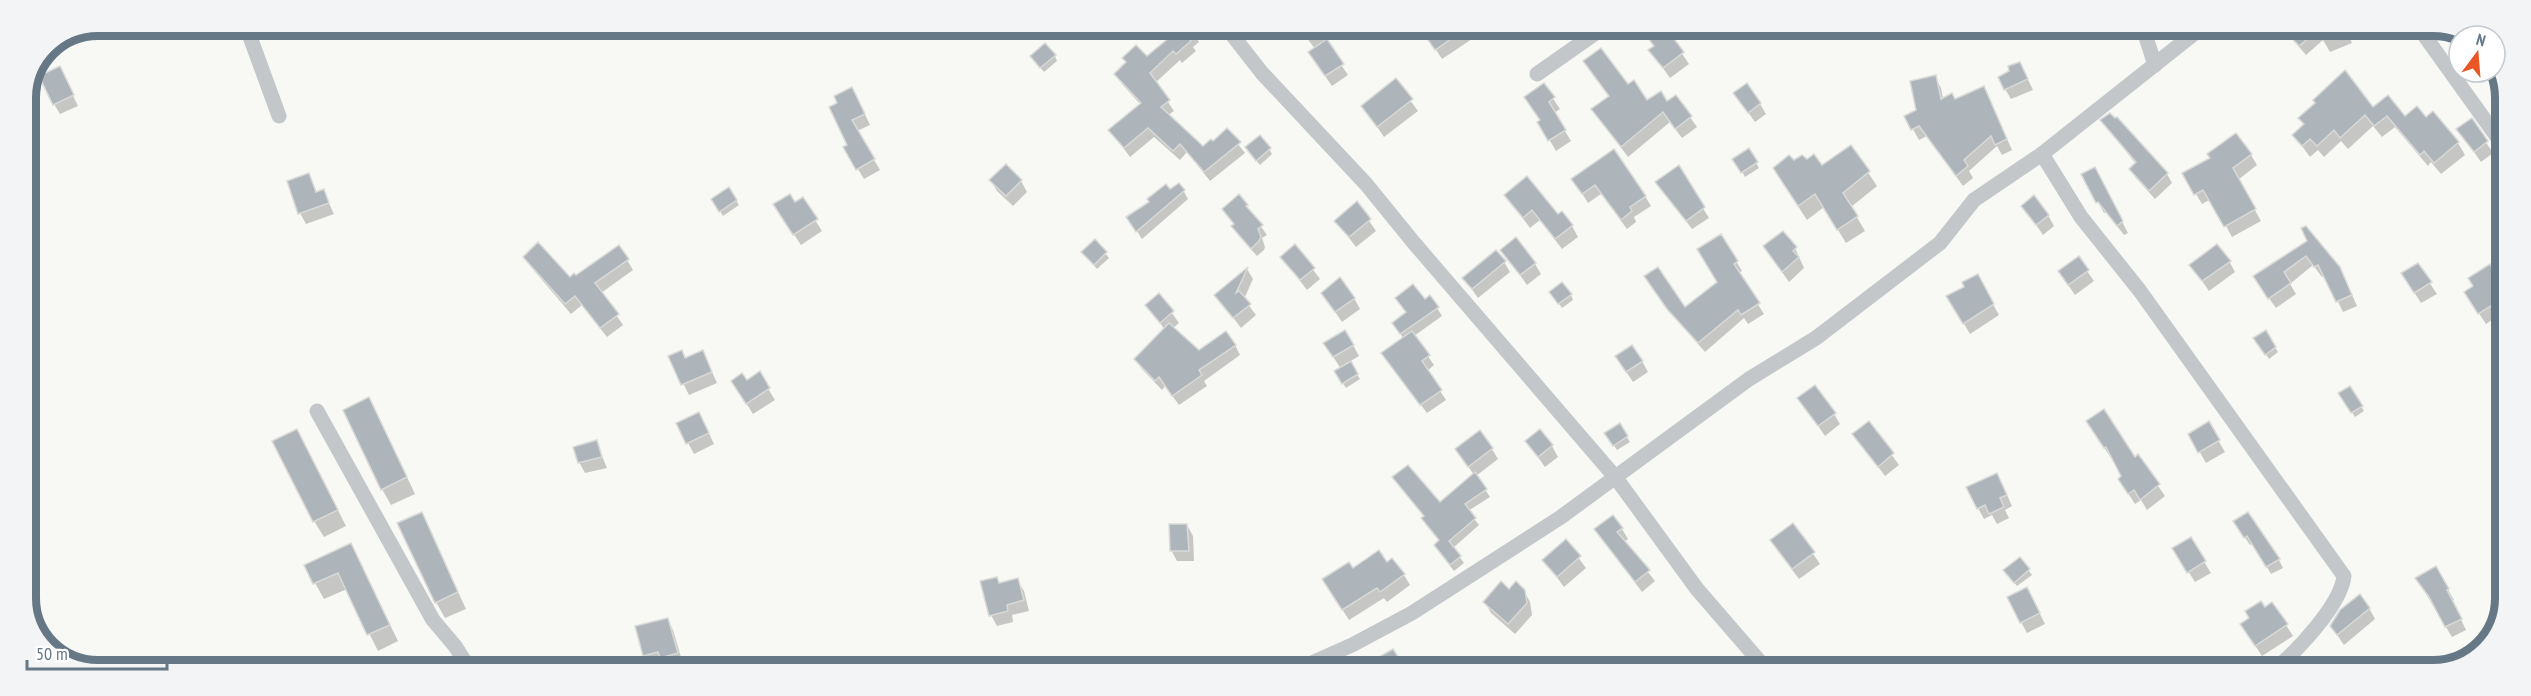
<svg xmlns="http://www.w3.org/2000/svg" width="2531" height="696" font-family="'PT Sans Narrow',sans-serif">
	<rect width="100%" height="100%" fill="#f8f8f5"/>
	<g fill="#0003">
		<polygon points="1184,27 1189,27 1199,42 1193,47 1196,51 1182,63 1180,60 1155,83 1174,111 1168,115 1203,148 1213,143 1227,130 1245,153 1210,181 1187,152 1180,160 1154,137 1130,157 1110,130 1141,105 1122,84 1116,74 1127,64 1124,59 1147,58"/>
		<polygon points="1299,27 1320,27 1317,29 1348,75 1332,86 1316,63 1315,49"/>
		<polygon points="1428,27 1482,27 1484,31 1442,59 1423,30"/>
		<polygon points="1711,27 1720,27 1713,31"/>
		<polygon points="2271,28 2345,28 2352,43 2330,52 2323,40 2306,55 2288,34 2280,39"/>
		<polygon points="1666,30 1689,64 1670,78 1650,50"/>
		<polygon points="1055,56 1057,61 1044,72 1035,61"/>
		<polygon points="2020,63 2033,90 2011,99 2005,89"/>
		<polygon points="1591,71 1627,86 1646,102 1667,103 1676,97 1697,127 1682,138 1670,122 1628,157 1593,110 1610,97"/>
		<polygon points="1935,77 1941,88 1943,99 1989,99 2012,150 2002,155 1997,146 1969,171 1973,178 1963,186 1927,136 1919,140 1906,117 1918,111"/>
		<polygon points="65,79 78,106 60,114 54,104"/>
		<polygon points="1395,80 1418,111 1384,137 1363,106"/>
		<polygon points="1544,85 1560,109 1554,113 1571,141 1556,151 1539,122 1541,121"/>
		<polygon points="858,100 870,125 857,131 880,170 864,179 845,148 849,145 839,104"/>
		<polygon points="1742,104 1760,104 1766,114 1755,122"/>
		<polygon points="2373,109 2405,118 2426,119 2433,113 2458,143 2465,155 2441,174 2431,162 2428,166 2395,127 2382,137 2373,126 2348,149 2341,141 2324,157 2318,150 2310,157 2294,135 2304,126 2300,119"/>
		<polygon points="2471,120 2493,153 2481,162 2458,129"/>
		<polygon points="2102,121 2167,174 2172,183 2155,199 2136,178 2130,169 2136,164"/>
		<polygon points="1851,147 1877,186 1851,207 1865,231 1846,243 1824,207 1807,220 1783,183 1794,162 1822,167"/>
		<polygon points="1269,149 1272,154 1260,165 1249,152"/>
		<polygon points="1748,150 1759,168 1745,177 1735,159"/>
		<polygon points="2251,155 2257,165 2238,180 2261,221 2232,237 2211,199 2202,204 2184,174"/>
		<polygon points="1678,168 1709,218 1692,229 1657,183"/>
		<polygon points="2083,174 2100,180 2128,233 2124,235 2106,212 2104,213"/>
		<polygon points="308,175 317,193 323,191 334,214 306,224 300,213"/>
		<polygon points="1573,179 1645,196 1651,206 1634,217 1636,222 1627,229 1601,194 1588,203"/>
		<polygon points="991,181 1021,181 1027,192 1013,206 997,191"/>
		<polygon points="729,189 739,205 723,216 713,199"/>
		<polygon points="1170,190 1183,190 1188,199 1142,239 1133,225 1151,203"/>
		<polygon points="1506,195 1557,216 1572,226 1578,237 1562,249 1540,220 1530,228"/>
		<polygon points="1239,196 1267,235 1262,238 1265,247 1264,250 1257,256 1238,235 1233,227 1235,225 1224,209"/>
		<polygon points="802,199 822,231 801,245 781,215"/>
		<polygon points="1357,203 1376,231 1356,247 1336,221"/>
		<polygon points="2023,206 2048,215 2054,226 2043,235"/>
		<polygon points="1721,236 1742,271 1738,273 1764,314 1748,324 1744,318 1705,352 1675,318 1652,286 1685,309 1719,282"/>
		<polygon points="1095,241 1109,258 1097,269 1083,252"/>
		<polygon points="2309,242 2345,279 2357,306 2343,312 2325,275 2322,277 2313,265 2290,284 2296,294 2276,308 2261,287"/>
		<polygon points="1295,246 1320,279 1307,290 1282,257"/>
		<polygon points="1764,247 1795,248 1804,268 1789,282"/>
		<polygon points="1502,250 1535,264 1541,274 1527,285"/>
		<polygon points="525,257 570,279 627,260 633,270 601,293 623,325 607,337 582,305 571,314 531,267"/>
		<polygon points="2229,261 2235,272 2209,291 2191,265"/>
		<polygon points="1504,262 1510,272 1478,298 1464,278"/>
		<polygon points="2417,264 2437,294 2421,303 2409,284"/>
		<polygon points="2490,266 2504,290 2504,312 2486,324 2472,303 2475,287"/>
		<polygon points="1247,269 1253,279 1244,299 1256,315 1241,328 1216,295"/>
		<polygon points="2087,271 2094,281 2075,295 2066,282"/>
		<polygon points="1977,276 1999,315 1970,334 1948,297 1966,287"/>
		<polygon points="1323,294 1354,298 1360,309 1342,322"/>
		<polygon points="1159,295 1179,323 1173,328 1199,352 1235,345 1240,355 1204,381 1207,386 1179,405 1165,386 1162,390 1142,369 1136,359 1165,330 1147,305"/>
		<polygon points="1571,295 1573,300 1562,308 1554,297"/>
		<polygon points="1397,298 1424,301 1437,308 1442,316 1414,336 1434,365 1427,371 1446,400 1427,413 1389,363 1404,339 1399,332 1407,314"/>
		<polygon points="2265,332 2278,352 2269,359 2258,343"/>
		<polygon points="1353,345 1359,356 1349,362 1360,379 1346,388 1336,372 1341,369 1332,355"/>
		<polygon points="670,357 708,363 717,383 689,395"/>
		<polygon points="1642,361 1648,372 1633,382 1623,367"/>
		<polygon points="759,374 775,400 753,414 739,392 746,382"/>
		<polygon points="2349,388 2364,411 2355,417 2340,394"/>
		<polygon points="1799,398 1834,414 1840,424 1825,436"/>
		<polygon points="378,416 415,494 391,505 382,489"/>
		<polygon points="1869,423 1899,465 1885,476 1854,435"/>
		<polygon points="2208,423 2225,452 2206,463 2190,435"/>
		<polygon points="678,424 705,425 714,444 694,454"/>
		<polygon points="1619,425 1630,442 1617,450 1606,433"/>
		<polygon points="2094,432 2134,459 2138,457 2165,496 2147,510 2141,500 2135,504 2126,490 2123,477 2113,457 2111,458"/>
		<polygon points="596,442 607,468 585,473 579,462"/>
		<polygon points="1527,442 1552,446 1558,457 1545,467"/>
		<polygon points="306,447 346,526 324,537 314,521"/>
		<polygon points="1492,449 1498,459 1476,476 1490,497 1468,511 1479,525 1453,548 1464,563 1454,571 1439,552 1440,542 1426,525 1423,519 1425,517 1398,484 1440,504 1474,475 1457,450"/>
		<polygon points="2003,486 2012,506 2005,510 2009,518 1997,524 1992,515 1984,519 1978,508"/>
		<polygon points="421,513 466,609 445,618 436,602"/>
		<polygon points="1187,525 1193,536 1194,561 1177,561 1171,550"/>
		<polygon points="1793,525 1820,564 1799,579 1778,551"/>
		<polygon points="1596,529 1622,529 1628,539 1624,542 1655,581 1642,592"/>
		<polygon points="2240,530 2279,560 2283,568 2271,574 2253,543 2250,545"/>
		<polygon points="2190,539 2211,573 2195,582 2174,549"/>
		<polygon points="1566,541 1586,568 1564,587 1544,560"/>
		<polygon points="351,545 398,641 378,651 347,589 324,599 315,583"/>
		<polygon points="2020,559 2032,575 2017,586 2008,575"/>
		<polygon points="1387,564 1404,575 1410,585 1387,602 1384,598 1349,620 1330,590 1353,571"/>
		<polygon points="2435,568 2454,600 2452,601 2466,630 2452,637 2423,589"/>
		<polygon points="996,578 1000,584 1017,580 1024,591 1029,611 1012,615 1013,622 997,626 991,615"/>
		<polygon points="1509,591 1524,591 1530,602 1532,615 1515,634 1491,613 1485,602"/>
		<polygon points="2033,600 2045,624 2027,633 2021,622"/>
		<polygon points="2369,608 2375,619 2344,645 2331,626"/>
		<polygon points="2265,609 2286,625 2293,636 2262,656 2248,635 2251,619"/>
		<polygon points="667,619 673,630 683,664 668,668 664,663 651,666 645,656 637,627"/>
		<polygon points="530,657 537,669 504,669"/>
	</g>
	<g fill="#adb5bb" stroke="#d9d9d7" stroke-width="1.5">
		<polygon points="1182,27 1191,27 1195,31 1188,37 1191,41 1176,54 1173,51 1150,73 1170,100 1161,107 1203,146 1211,139 1213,141 1227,128 1241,142 1204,172 1180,144 1173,151 1148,128 1124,148 1108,130 1141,103 1114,74 1126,62 1122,58 1136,45 1147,56"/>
		<polygon points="1419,27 1468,27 1435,50"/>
		<polygon points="1666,28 1684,52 1663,68 1648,50 1654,46 1648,38"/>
		<polygon points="2282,28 2321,28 2299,46"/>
		<polygon points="1327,39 1344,64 1325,76 1308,52"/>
		<polygon points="1045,43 1056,55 1040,68 1030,56"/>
		<polygon points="1601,48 1628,84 1634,80 1647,100 1661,91 1667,101 1676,95 1692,116 1675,129 1663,112 1621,147 1591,109 1609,96 1583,61"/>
		<polygon points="2020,62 2028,79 2004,90 1998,77 2009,71 2008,66"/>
		<polygon points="60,66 74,95 53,105 39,76"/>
		<polygon points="2345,70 2373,107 2388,95 2405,116 2417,106 2426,117 2433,111 2459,142 2434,163 2424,151 2420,155 2387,116 2374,126 2365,115 2340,138 2334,130 2317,146 2310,139 2302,146 2292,135 2304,124 2298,118 2315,103 2313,100"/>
		<polygon points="1936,75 1941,99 1952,93 1955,99 1984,86 2007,139 1995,145 1991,136 1964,160 1968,166 1956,176 1919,126 1911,130 1904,116 1916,110 1910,81"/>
		<polygon points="1396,78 1413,99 1377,127 1361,106"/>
		<polygon points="1544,83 1555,97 1549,102 1566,130 1548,141 1537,122 1540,120 1524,97"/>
		<polygon points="1747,83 1761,103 1748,113 1733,93"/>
		<polygon points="852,87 865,114 852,120 875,159 856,170 843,147 847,145 829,107 837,103 834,96"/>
		<polygon points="2110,113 2115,118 2117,117 2168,173 2149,191 2129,169 2136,162 2100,120"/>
		<polygon points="2472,118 2488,141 2474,152 2456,129"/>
		<polygon points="2236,133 2252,154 2233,168 2256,209 2224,227 2203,190 2194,195 2182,173 2210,158 2207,154"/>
		<polygon points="1260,135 1271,148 1256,161 1245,147"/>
		<polygon points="1851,145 1870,171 1843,193 1858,216 1837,230 1815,194 1798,206 1773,168 1789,155 1794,160 1802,155 1807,159 1814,154 1822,165"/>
		<polygon points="1749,148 1758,162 1741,173 1732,159"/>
		<polygon points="1614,149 1646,196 1630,207 1632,211 1621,220 1595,185 1582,194 1571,179"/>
		<polygon points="1006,164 1022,180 1006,196 989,180"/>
		<polygon points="1679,165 1705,207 1686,221 1655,182"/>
		<polygon points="2095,167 2123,221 2117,226 2098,202 2096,203 2081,174"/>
		<polygon points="309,173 316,192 324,189 329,203 298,214 287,181"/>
		<polygon points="1527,176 1558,214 1562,211 1573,225 1555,239 1532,210 1523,218 1504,195"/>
		<polygon points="1179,183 1185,190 1136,232 1126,217 1149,202 1147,199 1166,184 1170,189"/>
		<polygon points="729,187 737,200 719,212 711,199"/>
		<polygon points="790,194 795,202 803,197 818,219 793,235 773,204"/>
		<polygon points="1239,194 1248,205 1246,206 1263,225 1258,229 1261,237 1259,241 1251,249 1231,226 1234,224 1222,209"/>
		<polygon points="2034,195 2049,215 2036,225 2021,206"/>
		<polygon points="1357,201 1371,219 1349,237 1334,221"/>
		<polygon points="2306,226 2340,267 2352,295 2336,302 2318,265 2314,267 2306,256 2284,272 2291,283 2268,299 2253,276 2307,241 2301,228"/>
		<polygon points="1783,231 1797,247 1793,251 1799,257 1782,272 1763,246"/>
		<polygon points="1721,234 1738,261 1734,264 1760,303 1741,315 1738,310 1698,343 1667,309 1644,276 1658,267 1685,307 1717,282 1697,249"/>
		<polygon points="1516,237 1536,263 1520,275 1500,250"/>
		<polygon points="1095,239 1107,252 1094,265 1081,252"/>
		<polygon points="538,242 570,277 574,273 576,275 619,245 629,259 595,283 619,314 600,328 575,296 565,304 523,257"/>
		<polygon points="1295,244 1315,268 1300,280 1280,257"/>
		<polygon points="2217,244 2231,261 2202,281 2189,265"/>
		<polygon points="1496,250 1506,261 1472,289 1462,278"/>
		<polygon points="2079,256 2089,270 2068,285 2058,271"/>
		<polygon points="2418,263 2432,282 2414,293 2401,273"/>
		<polygon points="2490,264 2504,287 2504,298 2478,314 2464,292 2473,286 2468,278"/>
		<polygon points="1248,267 1236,293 1239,291 1251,304 1233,318 1214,295"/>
		<polygon points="1978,274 1994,304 1963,324 1946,296 1964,287 1962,282"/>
		<polygon points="1340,277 1355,298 1335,312 1321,293"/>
		<polygon points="1562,282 1572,294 1558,304 1549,292"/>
		<polygon points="1413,284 1425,299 1430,295 1439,307 1400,334 1392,323 1406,312 1395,298"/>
		<polygon points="1159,293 1174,311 1160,323 1145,305"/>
		<polygon points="1169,323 1199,350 1226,331 1236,345 1199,370 1202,375 1172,396 1159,377 1155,381 1134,359"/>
		<polygon points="1345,330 1354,345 1333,357 1323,343"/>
		<polygon points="2266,330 2276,347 2265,355 2253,338"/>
		<polygon points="1412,331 1430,355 1422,361 1442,390 1420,405 1381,353"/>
		<polygon points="1632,345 1643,361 1626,372 1615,356"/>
		<polygon points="682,350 685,358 703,350 712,372 681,385 668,356"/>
		<polygon points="1351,361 1358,374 1342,384 1334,371"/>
		<polygon points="760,371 770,388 746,404 731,381 742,373 747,380"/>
		<polygon points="1815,385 1836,413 1818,426 1797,398"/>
		<polygon points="2350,386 2363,406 2351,413 2338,393"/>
		<polygon points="369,397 407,477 381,490 343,410"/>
		<polygon points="2104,409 2135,457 2138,454 2160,484 2140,500 2134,490 2128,494 2118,479 2121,476 2106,447 2104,448 2086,421"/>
		<polygon points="699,412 709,433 686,444 676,423"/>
		<polygon points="1869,421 1894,453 1878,467 1852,434"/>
		<polygon points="2209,421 2220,440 2198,453 2188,434"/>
		<polygon points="1620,423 1628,436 1613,446 1604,433"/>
		<polygon points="297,429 338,510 313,522 272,441"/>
		<polygon points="1540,429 1553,445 1538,457 1525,441"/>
		<polygon points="1480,430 1493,448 1468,467 1455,449"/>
		<polygon points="597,440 602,457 578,463 573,447"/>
		<polygon points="1408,465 1440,502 1475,472 1487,489 1465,504 1476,518 1449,541 1461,556 1450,565 1434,545 1439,540 1421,518 1424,516 1392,477"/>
		<polygon points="1997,473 2007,495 2000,498 2004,507 1989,514 1985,505 1977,509 1966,487"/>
		<polygon points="422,512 458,592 435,603 397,523"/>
		<polygon points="2248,512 2280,559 2266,567 2247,536 2244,538 2233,521"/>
		<polygon points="1613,515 1623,528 1617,532 1650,570 1635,582 1594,529"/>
		<polygon points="1793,523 1815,552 1792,569 1770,540"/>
		<polygon points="1169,524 1187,524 1189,551 1170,551"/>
		<polygon points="2191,537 2206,561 2187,573 2172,548"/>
		<polygon points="1566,539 1581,556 1557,577 1542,560"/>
		<polygon points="351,543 390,625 367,635 338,573 313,584 304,565"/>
		<polygon points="1379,550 1387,562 1392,558 1405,574 1380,592 1377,588 1342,610 1322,579 1349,562 1353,568"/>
		<polygon points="2020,557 2030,569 2014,583 2003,570"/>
		<polygon points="2436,566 2449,589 2447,590 2462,619 2445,627 2429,597 2415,578"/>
		<polygon points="997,577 999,583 1018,578 1024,600 1007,605 1008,611 989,616 980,581"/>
		<polygon points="1501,581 1509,589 1516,581 1525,590 1527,603 1508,624 1483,602"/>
		<polygon points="2027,587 2040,613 2020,623 2007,597"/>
		<polygon points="2360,594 2370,608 2337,635 2330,626 2340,610"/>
		<polygon points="2261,601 2265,607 2272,602 2288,624 2255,646 2240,624 2249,618 2245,611"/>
		<polygon points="668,618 678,653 660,658 658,652 643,656 635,626"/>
		<polygon points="1393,649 1406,669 1358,669"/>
	</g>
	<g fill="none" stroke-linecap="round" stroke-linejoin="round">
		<g stroke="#c3c7ca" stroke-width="15">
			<polyline points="246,26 279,116"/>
			<polyline points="1226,27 1262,73 1366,184 1414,243 1616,478 1697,589 1767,670"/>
			<polyline points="2143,28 2155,65"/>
			<polyline points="2419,28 2505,148"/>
			<polyline points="1537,74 1604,27"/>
			<path d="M2042,154L2081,217L2140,291L2344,576C2341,605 2296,652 2274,670"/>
			<polyline points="317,411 433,620 455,646 469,668"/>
			<polyline points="1298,669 1352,645 1412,613 1561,517 1749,379 1816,338 1940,243 1974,200 2042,154 2201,28"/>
		</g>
	</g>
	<path d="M0 0H2531V696H0ZM98 36H2433A62 62 0 0 1 2495 98V598A62 62 0 0 1 2433 660H98A62 62 0 0 1 36 598V98A62 62 0 0 1 98 36Z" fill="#f3f4f5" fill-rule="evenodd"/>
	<path fill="none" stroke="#667786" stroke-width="8" d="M98 36H2433A62 62 0 0 1 2495 98V598A62 62 0 0 1 2433 660H98A62 62 0 0 1 36 598V98A62 62 0 0 1 98 36Z"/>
	<g transform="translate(2477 54) rotate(16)"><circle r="28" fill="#ffffff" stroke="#c2c9cf" stroke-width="1.5"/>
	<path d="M0-4.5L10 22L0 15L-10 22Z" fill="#e85725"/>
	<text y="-9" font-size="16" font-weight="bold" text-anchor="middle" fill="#667786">N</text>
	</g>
	<path d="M27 660v9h140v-9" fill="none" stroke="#667786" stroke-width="3"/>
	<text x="36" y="660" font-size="18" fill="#667786" stroke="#ffffff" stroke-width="4.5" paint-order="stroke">50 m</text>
</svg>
